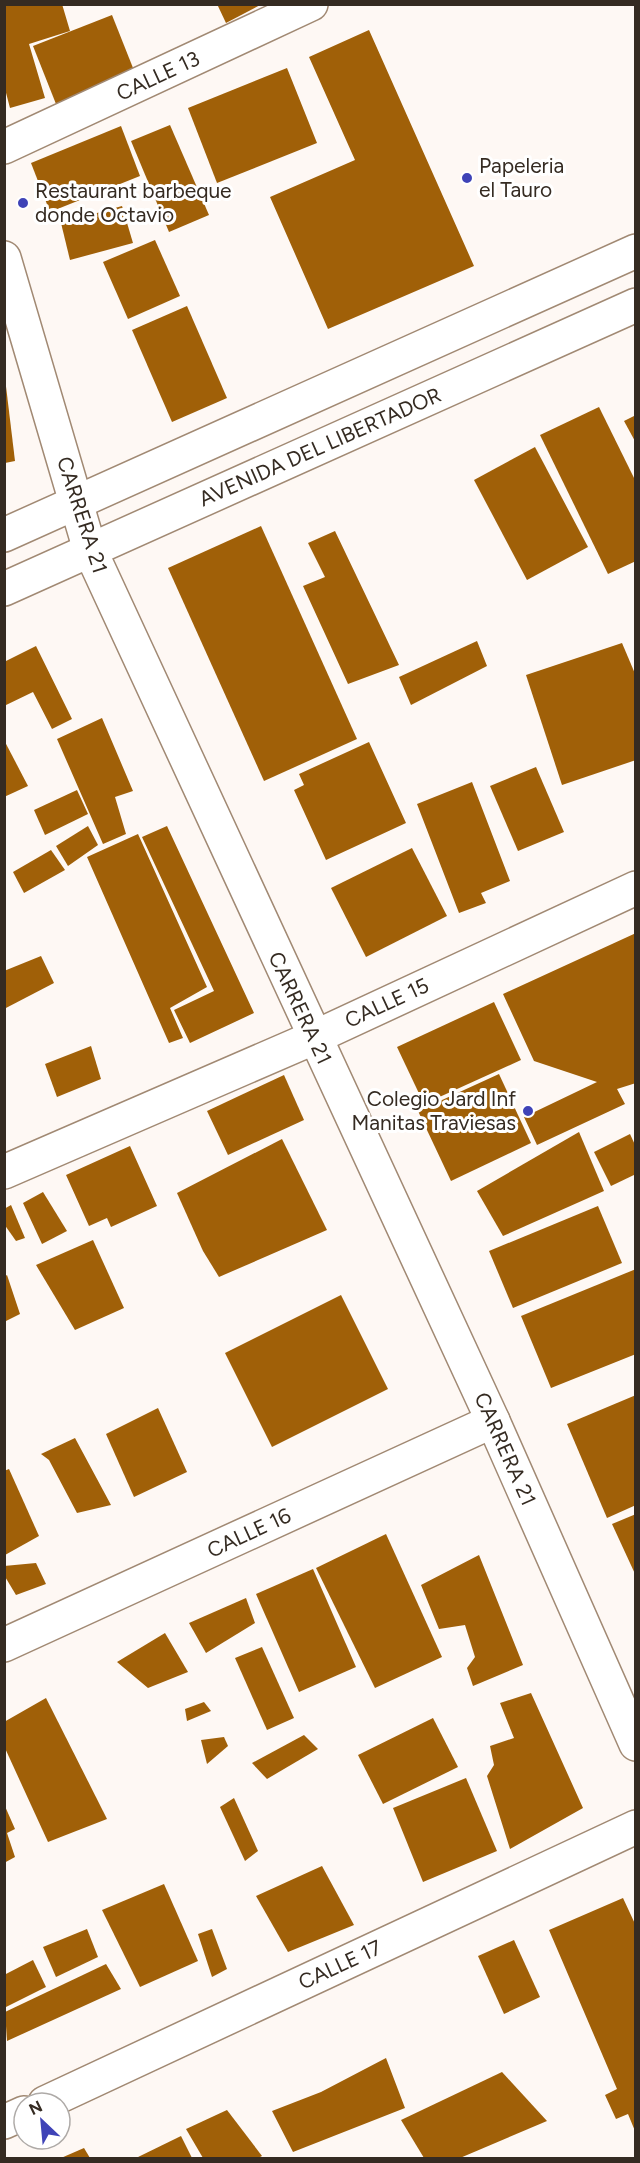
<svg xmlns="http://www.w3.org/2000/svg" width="640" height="2163" font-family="Figtree,sans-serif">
	<rect width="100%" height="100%" fill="#fef8f4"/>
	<g fill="#a06008">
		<polygon points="5,4 62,4 70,31 29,44 45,98 10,108 5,89"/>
		<polygon points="217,4 262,4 226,23"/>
		<polygon points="112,15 135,73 56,104 33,46"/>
		<polygon points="369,30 474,266 328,329 270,197 355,160 309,57"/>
		<polygon points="287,68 317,143 217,183 188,108"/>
		<polygon points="170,125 209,215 169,232 131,141"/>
		<polygon points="121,126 140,176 50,212 31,163"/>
		<polygon points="122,206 133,243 70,260 61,223"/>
		<polygon points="155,240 180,296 128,319 103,262"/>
		<polygon points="187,306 227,398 172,422 132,330"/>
		<polygon points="5,378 15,461 5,463"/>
		<polygon points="599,407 636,482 636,561 608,574 540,435"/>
		<polygon points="636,415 636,443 624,421"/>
		<polygon points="535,447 588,547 527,580 474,480"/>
		<polygon points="261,526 357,739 264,781 168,568"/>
		<polygon points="335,531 399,665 348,684 303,586 325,577 308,543"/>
		<polygon points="477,641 487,666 411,705 399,677"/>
		<polygon points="622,643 636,676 636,760 562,785 526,675"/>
		<polygon points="36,646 72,719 52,729 33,692 4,706 4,662"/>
		<polygon points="102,718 133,791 115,797 126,834 103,844 57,739"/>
		<polygon points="4,740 28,786 4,797"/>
		<polygon points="369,742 406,823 326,860 294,790 304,785 299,774"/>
		<polygon points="536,767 564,832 518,851 490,786"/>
		<polygon points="472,782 510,881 481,893 486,903 459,913 417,804"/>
		<polygon points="77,790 88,814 45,835 34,810"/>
		<polygon points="88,826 98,845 68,866 56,846"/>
		<polygon points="167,826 254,1013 190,1043 174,1010 214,991 142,837"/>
		<polygon points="138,834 207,987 170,1008 183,1038 169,1043 87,857"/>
		<polygon points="412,848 447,916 366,957 331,888"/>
		<polygon points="51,850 65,870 24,893 13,872"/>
		<polygon points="636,933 636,1083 617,1089 625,1104 537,1145 524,1117 597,1082 534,1061 503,994"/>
		<polygon points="41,956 54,983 4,1009 4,971"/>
		<polygon points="494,1002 521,1060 424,1104 397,1047"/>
		<polygon points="91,1046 101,1079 57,1097 45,1064"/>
		<polygon points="499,1074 531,1143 451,1181 418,1111"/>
		<polygon points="284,1075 304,1120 228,1155 207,1111"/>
		<polygon points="579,1132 604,1191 503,1236 477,1191"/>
		<polygon points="630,1134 636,1147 636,1174 611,1186 594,1152"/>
		<polygon points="282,1139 327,1230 219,1277 203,1251 177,1193"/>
		<polygon points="130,1146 157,1206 111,1227 107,1218 89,1226 66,1175"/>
		<polygon points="43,1192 67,1231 42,1244 23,1203"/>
		<polygon points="11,1205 25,1238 16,1241 4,1224 4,1209"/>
		<polygon points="598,1206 622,1263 513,1308 489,1251"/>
		<polygon points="93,1240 124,1308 75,1330 36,1265"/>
		<polygon points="636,1269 636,1354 551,1388 521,1316"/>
		<polygon points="7,1275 20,1314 4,1322 4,1277"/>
		<polygon points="341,1295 388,1389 272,1447 225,1353"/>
		<polygon points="636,1395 636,1505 607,1518 567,1424"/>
		<polygon points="158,1408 187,1472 134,1497 106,1434"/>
		<polygon points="75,1438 111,1505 77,1513 49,1460 41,1454"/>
		<polygon points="9,1469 39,1536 5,1555 4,1471"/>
		<polygon points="636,1514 636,1576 612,1524"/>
		<polygon points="386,1534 442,1657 375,1688 316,1568"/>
		<polygon points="479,1555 523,1665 473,1686 467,1668 475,1657 465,1625 439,1629 421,1585"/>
		<polygon points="36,1563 46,1584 16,1595 4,1575 4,1566"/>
		<polygon points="313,1569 356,1667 299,1692 256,1594"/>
		<polygon points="246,1598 255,1623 206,1653 189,1623"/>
		<polygon points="165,1633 188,1672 148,1688 117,1662"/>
		<polygon points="262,1647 294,1718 267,1730 235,1658"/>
		<polygon points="531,1693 583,1808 510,1849 487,1776 494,1765 490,1746 514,1738 500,1703"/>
		<polygon points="46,1698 107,1819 48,1842 4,1746 4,1722"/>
		<polygon points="204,1702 211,1711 187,1721 185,1709"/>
		<polygon points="433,1718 458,1767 383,1804 358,1755"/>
		<polygon points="304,1735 318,1749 267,1779 252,1763"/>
		<polygon points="224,1737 228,1746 207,1764 201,1740"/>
		<polygon points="466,1778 497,1851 423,1882 393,1808"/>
		<polygon points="234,1798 258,1851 245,1861 220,1807"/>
		<polygon points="4,1804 15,1829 7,1833 15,1857 4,1863"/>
		<polygon points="322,1866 354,1925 288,1952 256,1896"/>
		<polygon points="164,1884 198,1961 140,1987 102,1910"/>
		<polygon points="623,1898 636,1926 635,2131 628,2114 616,2119 605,2095 617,2089 549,1930"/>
		<polygon points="87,1929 98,1957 56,1977 43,1947"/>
		<polygon points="212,1929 227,1969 212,1977 198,1934"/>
		<polygon points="514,1940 540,1997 504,2014 478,1956"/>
		<polygon points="33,1960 46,1987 4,2008 4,1975"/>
		<polygon points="106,1964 121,1989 7,2041 5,2012"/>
		<polygon points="386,2058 405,2108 293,2152 272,2111 321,2092"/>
		<polygon points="502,2072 547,2121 460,2158 424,2158 401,2120"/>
		<polygon points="227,2110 262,2156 258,2158 203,2158 186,2129"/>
		<polygon points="181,2136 192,2158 136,2158"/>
		<polygon points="84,2148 90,2158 61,2158"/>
	</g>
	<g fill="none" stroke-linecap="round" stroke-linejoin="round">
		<defs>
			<g id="street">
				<polyline points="4,147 311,4"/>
				<polyline points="4,258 90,550 493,1421 636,1744"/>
				<polyline points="4,1172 313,1038 636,888"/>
				<polyline points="4,1645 493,1421"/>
				<polyline points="45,2103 636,1827"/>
				<polyline points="4,2122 24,2113"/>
			</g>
			<g id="secondary">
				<polyline points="4,535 636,251"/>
				<polyline points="4,589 636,305"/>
			</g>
		</defs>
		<use href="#street" stroke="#a18973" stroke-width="36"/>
		<use href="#secondary" stroke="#a18973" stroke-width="36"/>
		<use href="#street" stroke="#fff" stroke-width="33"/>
		<use href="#secondary" stroke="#fff" stroke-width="33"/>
	</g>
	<g fill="#3f43b7" stroke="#fff" stroke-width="2">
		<circle cx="467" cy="178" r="6"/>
		<circle cx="23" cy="203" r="6"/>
		<circle cx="528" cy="1111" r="6"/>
	</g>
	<g text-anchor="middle" stroke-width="6" stroke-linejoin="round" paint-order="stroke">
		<g font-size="21" fill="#352b22" stroke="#fff">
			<text transform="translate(158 76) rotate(-25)" y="7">CALLE 13</text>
			<text transform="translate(320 447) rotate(-24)" y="7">AVENIDA DEL LIBERTADOR</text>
			<text transform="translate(82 515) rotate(72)" y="7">CARRERA 21</text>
			<text transform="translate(387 1003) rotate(-25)" y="7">CALLE 15</text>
			<text transform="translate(300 1008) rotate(65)" y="7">CARRERA 21</text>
			<text transform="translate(505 1449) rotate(66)" y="7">CARRERA 21</text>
			<text transform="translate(249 1533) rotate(-25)" y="7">CALLE 16</text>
			<text transform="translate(340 1965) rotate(-25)" y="7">CALLE 17</text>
		</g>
		<g font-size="21" fill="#352b22" stroke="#fff" text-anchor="start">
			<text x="479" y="173">Papeleria<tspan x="479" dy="24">el Tauro</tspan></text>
			<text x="35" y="198">Restaurant barbeque<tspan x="35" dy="24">donde Octavio</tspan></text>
			<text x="516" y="1106" text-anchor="end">Colegio Jard Inf<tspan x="516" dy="24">Manitas Traviesas</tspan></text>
		</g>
	</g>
	<rect width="640" height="2163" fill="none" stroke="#352b22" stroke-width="12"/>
	<g transform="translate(42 2121) rotate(334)"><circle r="28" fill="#ffffff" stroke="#aeaaa7" stroke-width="1.5"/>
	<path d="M0-4.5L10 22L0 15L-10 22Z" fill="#3f43b7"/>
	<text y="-9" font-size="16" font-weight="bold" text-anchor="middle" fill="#352b22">N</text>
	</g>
</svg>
